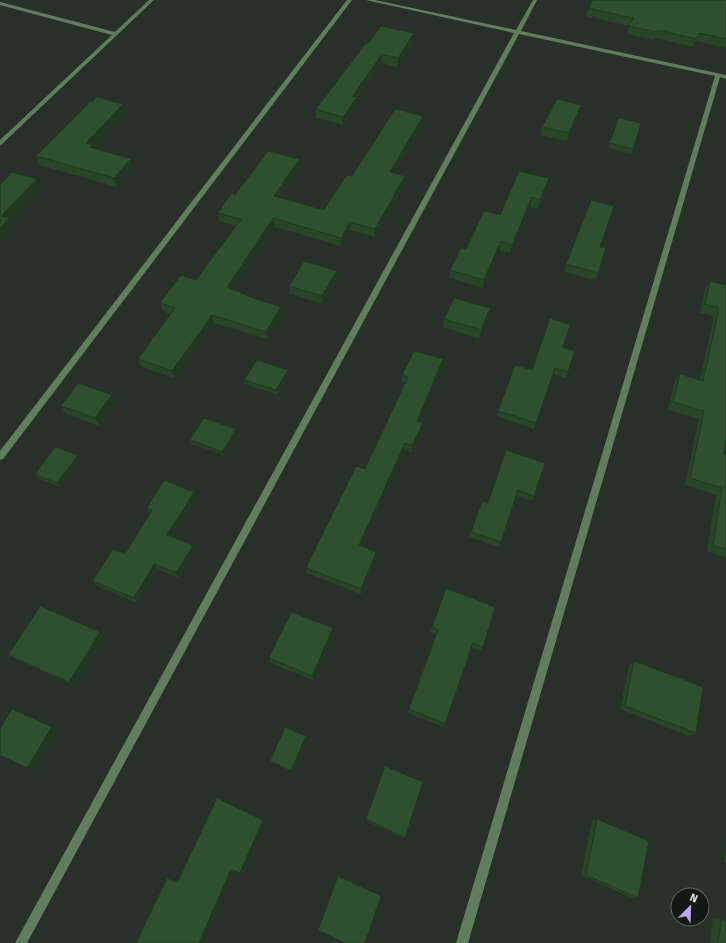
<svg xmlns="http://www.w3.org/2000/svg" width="726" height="943" font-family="'Fira Sans',sans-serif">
	<rect width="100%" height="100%" fill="#283127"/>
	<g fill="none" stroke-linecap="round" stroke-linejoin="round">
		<g fill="#607d5e" fill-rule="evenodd">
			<polygon points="149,0 154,0 2,144 0,145 0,140 112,35 0,5 0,2 115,32"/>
			<polygon points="347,0 352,0 3,459 0,460 0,451"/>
			<polygon points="366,0 375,0 516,30 533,0 537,0 521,31 726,75 726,79 720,77 468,943 456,943 715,76 519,34 27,943 15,943 514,33"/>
		</g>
	</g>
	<g fill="#284528">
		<polygon points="726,0 726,48 696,41 693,47 655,38 654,40 627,34 629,26 586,16 588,8"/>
		<polygon points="414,33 414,42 398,67 382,63 357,98 357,105 343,125 316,118 316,109 368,44"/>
		<polygon points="126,113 94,148 134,168 117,187 40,165 36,156"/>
		<polygon points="579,113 567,141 540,135 542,127"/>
		<polygon points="619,118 633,149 631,154 608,148"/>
		<polygon points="422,125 394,173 404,185 375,237 350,230 341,246 275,227 232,289 256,299 281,307 282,314 267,339 214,323 175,378 141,367 138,359 171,314 163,311 160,303 196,280 236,226 219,221 218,213 235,195 300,168 279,197 324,210 352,176"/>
		<polygon points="547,188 538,209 530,207 510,253 499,250 483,288 449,278 450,270 466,249 500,215"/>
		<polygon points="600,247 598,273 595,280 564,272 566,264"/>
		<polygon points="338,280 323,304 290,294 289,286"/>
		<polygon points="710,281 726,285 724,454 726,455 726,558 707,551 716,495 685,485 699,419 668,410 675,381 680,374 700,380 714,316 700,313 705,289"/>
		<polygon points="488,317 479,339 443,327 444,319"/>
		<polygon points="563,347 568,372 565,378 553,374 534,429 496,416 498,411 532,370"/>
		<polygon points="442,367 418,421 422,430 412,453 404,450 361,546 376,557 361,594 307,573 306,568 365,469 405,383 402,382 402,375"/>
		<polygon points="288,370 288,374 277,394 245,384 244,380"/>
		<polygon points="112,395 116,403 99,426 66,414 61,406"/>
		<polygon points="236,429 237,433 223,455 192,444 190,440"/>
		<polygon points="506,450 534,496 532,501 516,496 499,547 469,537 471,532 488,503"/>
		<polygon points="80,459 60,487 38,478 35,474"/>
		<polygon points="194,492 196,498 172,537 193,545 195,550 179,578 158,569 138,603 97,586 92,581 125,554 150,513 147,508"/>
		<polygon points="432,627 483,647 480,651 471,648 445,724 444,727 408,713 437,634 430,632"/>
		<polygon points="333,633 313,680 270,663 269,658"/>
		<polygon points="105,637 75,686 15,659 8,655"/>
		<polygon points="634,661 696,733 689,736 620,709 629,665"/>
		<polygon points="306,736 307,738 292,772 271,762 270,761"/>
		<polygon points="366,819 405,838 404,839 366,821"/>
		<polygon points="597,819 638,898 632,898 581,875 592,820"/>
		<polygon points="726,844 726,863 724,862"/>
		<polygon points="713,918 722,919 726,943 710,943"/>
	</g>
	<g fill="#213820">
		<polygon points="414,33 414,42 398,67 398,58"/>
		<polygon points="382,54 382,63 357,98 357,105 343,125 343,117 353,96"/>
		<polygon points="123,104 126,113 94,148 96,154 86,143"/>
		<polygon points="581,105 579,113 567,141 569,133"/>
		<polygon points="423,116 422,125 389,181 390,172"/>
		<polygon points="131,159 134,168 117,187 114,178"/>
		<polygon points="299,159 300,168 275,204 274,196"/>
		<polygon points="405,176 404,185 375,237 375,229"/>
		<polygon points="549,178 547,188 538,209 540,200"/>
		<polygon points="37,179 41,188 10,221 14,227 0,244 1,216"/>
		<polygon points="532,197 530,207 510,253 512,245"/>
		<polygon points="273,218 275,227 228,295 227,287"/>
		<polygon points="350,222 350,230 341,246 341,238"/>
		<polygon points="501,241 499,250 483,288 484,280"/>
		<polygon points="337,271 338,280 323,304 322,296"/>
		<polygon points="281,307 282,314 267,339 266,332"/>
		<polygon points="490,308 488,317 479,339 481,330"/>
		<polygon points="212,315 214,323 175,378 172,371"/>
		<polygon points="443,359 442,367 416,428 417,421"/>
		<polygon points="288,370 288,374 277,394 276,390"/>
		<polygon points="112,395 116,403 99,426 95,418"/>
		<polygon points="423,423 422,430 412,453 412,446"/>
		<polygon points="236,429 237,433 223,455 222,452"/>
		<polygon points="405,443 404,450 359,551 359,545"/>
		<polygon points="78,455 80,459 60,487 57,483"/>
		<polygon points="194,492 196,498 170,540 167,535"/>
		<polygon points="193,545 195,550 179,578 176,573"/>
		<polygon points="376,552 376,557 361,594 361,589"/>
		<polygon points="154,564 158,569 138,603 134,598"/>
		<polygon points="333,628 333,633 313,680 312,676"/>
		<polygon points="100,632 105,637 75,686 69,682"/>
		<polygon points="52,727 58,731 34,771 27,768"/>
		<polygon points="306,736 307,738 292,772 291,771"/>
		<polygon points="263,820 265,821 242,873 240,873"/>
		<polygon points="231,869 234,869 202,943 199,943"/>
		<polygon points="167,878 172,878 181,883 177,883"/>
	</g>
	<g fill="#2f502e" stroke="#213820">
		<polygon points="593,0 726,0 726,39 699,33 696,39 657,30 657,32 629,26 633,18 588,8"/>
		<polygon points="381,26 414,33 398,58 382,54 353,96 357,97 343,117 316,109 366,43 368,44"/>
		<polygon points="97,97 123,104 86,143 93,145 90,147 131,159 114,178 36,156 90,102 92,102"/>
		<polygon points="557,99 581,105 569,133 542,127"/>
		<polygon points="395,109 423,116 390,172 405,176 375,229 350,222 341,238 273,218 227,287 256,299 281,307 266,332 212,315 172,371 138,359 175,308 160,303 181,275 196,280 241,219 218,213 231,194 235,195 268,151 299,159 274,196 324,210 346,175 352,176"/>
		<polygon points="619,118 641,123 633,149 609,143"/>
		<polygon points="519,171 549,178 540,200 532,197 512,245 501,241 484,280 450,270 461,248 466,249 484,211 500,215"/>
		<polygon points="12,172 37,179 1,216 9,218 0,229 0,185"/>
		<polygon points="591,200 614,206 600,247 606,248 598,273 566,264"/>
		<polygon points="304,261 337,271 322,296 289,286"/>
		<polygon points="710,281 726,285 726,441 724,454 726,455 726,550 713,545 722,488 690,478 704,411 673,402 680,374 703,381 719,308 705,304"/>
		<polygon points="454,298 490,308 481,330 444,319"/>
		<polygon points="550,318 570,325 563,347 575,351 568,372 555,368 536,423 498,411 515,365 532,370"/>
		<polygon points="414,351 443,359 417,421 423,423 412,446 405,443 359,545 376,552 361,589 306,568 356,466 365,469 408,377 402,375"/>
		<polygon points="257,360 288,370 276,390 244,380"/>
		<polygon points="78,383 112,395 95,418 61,406"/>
		<polygon points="204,418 236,429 222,452 190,440"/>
		<polygon points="55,447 78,455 57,483 35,474"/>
		<polygon points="506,450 545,463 534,496 518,490 501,542 471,532 482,501 488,503"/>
		<polygon points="164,480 194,492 167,535 193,545 176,573 154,564 134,598 92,581 113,549 125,554 152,510 147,508"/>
		<polygon points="446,588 495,607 483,647 473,643 445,724 409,709 438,630 432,627"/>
		<polygon points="40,606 100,632 69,682 8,655"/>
		<polygon points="291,612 333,628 312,676 269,658"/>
		<polygon points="634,661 703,687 696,733 625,706"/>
		<polygon points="12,709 52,727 27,768 0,755 0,729"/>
		<polygon points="285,727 306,736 291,771 270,761"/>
		<polygon points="385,766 423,782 405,838 366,819"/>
		<polygon points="217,798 263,820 240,873 231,869 199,943 136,943 167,878 177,883"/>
		<polygon points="597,819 649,841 638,898 586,875"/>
		<polygon points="338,876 381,896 365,943 345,943 318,930"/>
		<polygon points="722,919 726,921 726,943 718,943"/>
	</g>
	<g transform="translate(690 907) rotate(23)"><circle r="19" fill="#141813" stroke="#636862"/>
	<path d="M0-3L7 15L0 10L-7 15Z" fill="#baaaf6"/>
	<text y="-6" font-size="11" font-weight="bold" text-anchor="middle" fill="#dae0d9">N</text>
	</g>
</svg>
